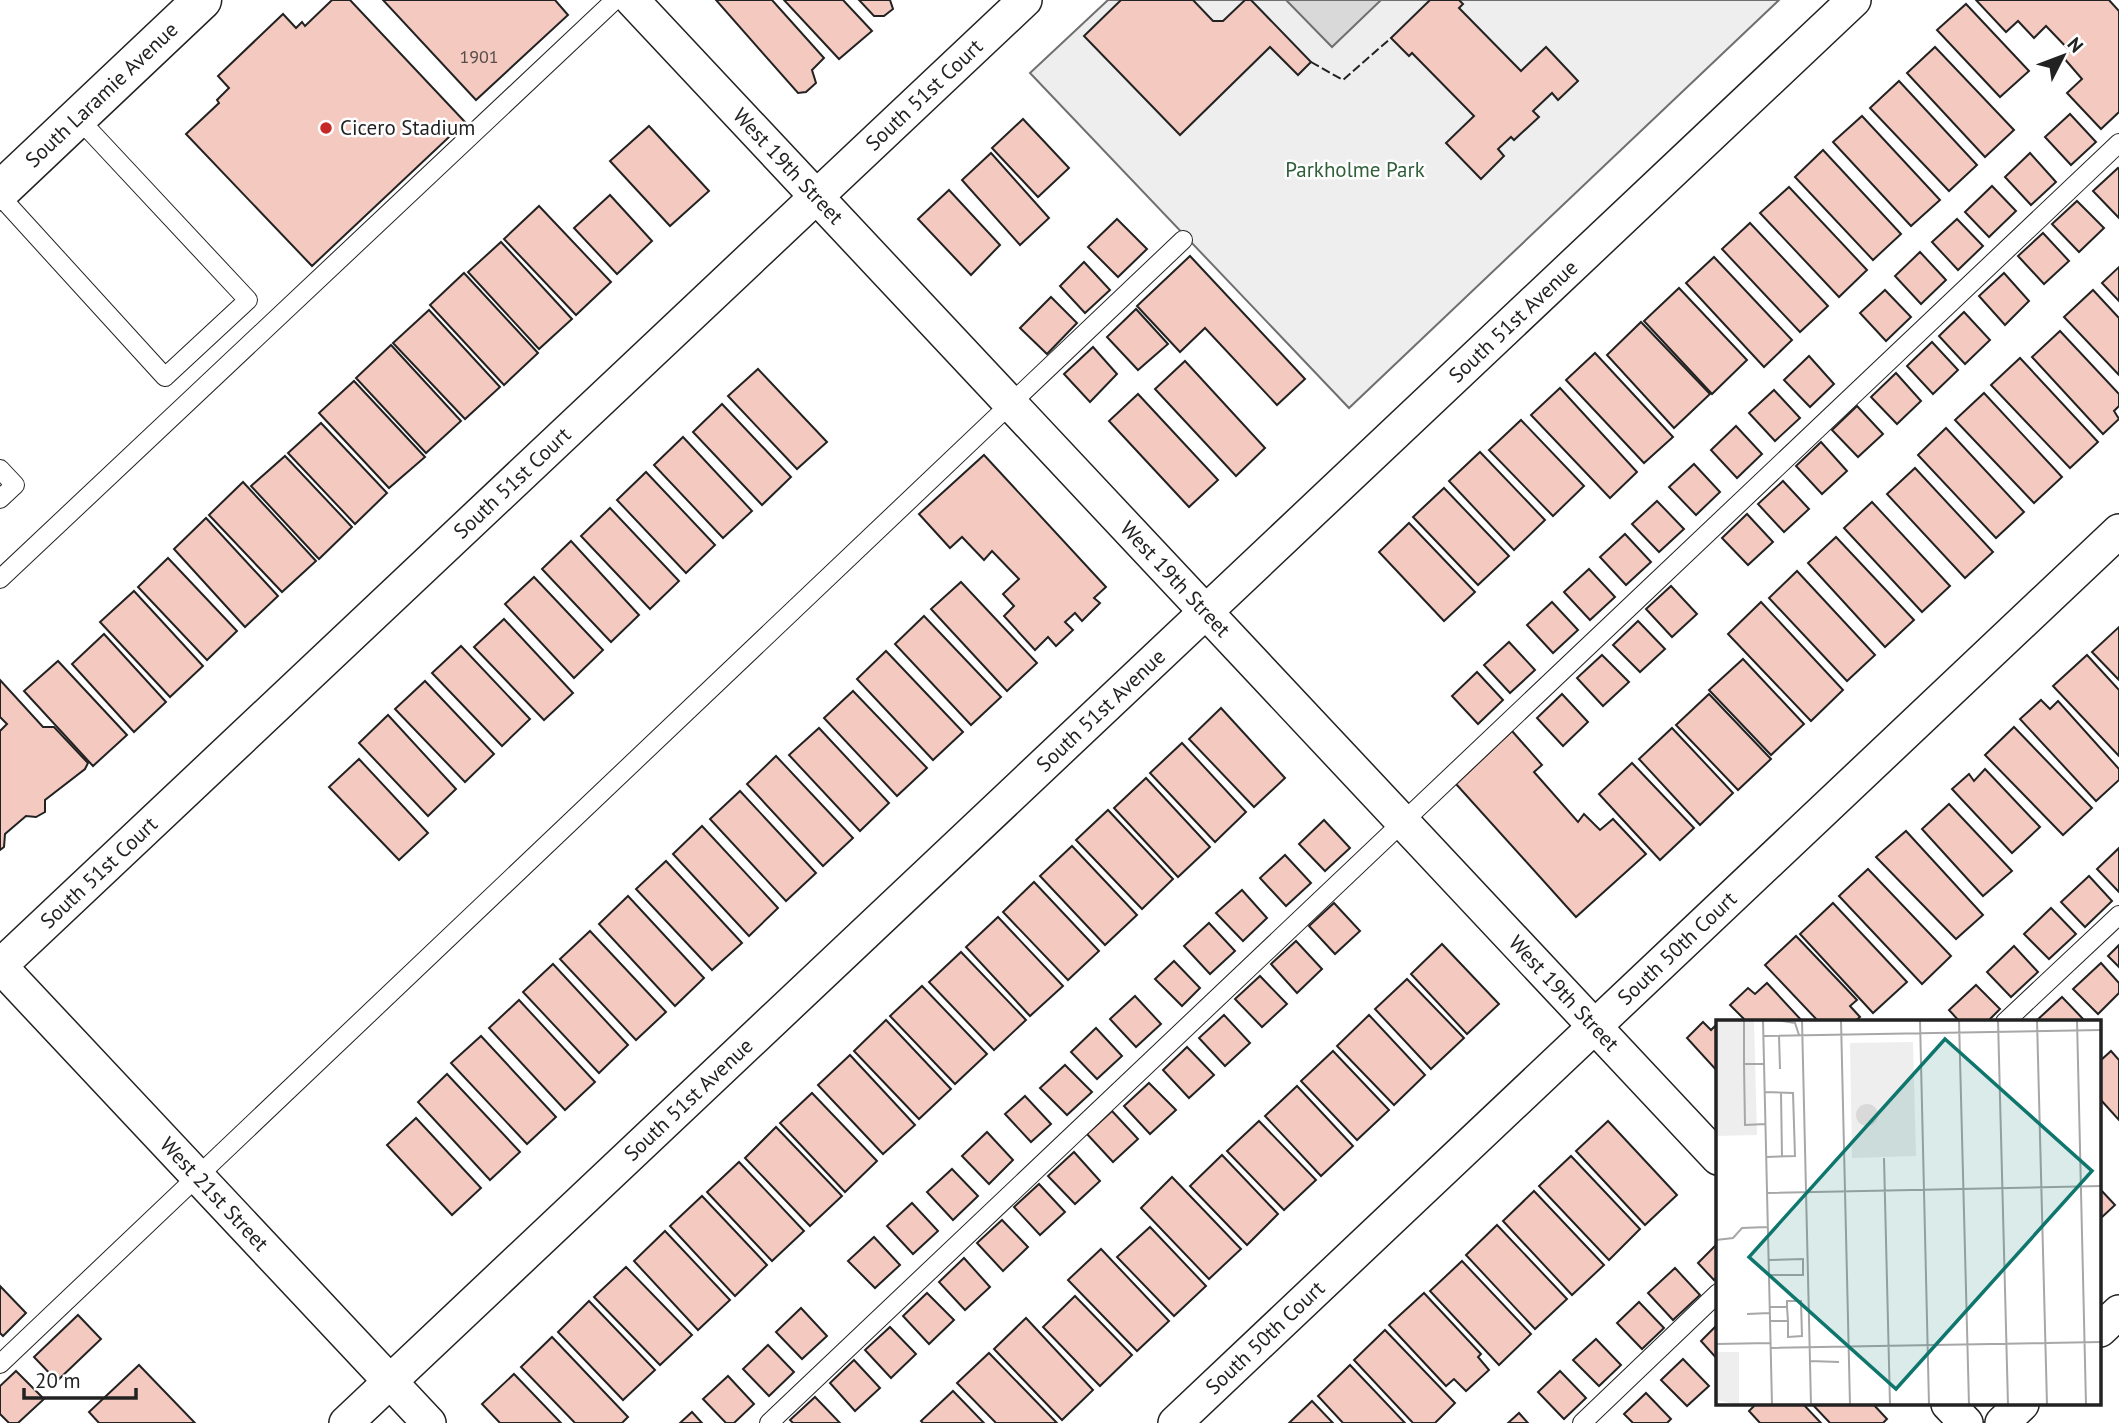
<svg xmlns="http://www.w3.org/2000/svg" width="2119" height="1423" font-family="'PT Sans',sans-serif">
	<rect width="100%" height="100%" fill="#fff"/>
	<polygon fill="#eee" stroke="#6f6f6f" stroke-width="2" points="1108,0 1779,0 1349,408 1030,73"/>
	<polygon fill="#d9d9d9" stroke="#6f6f6f" stroke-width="2" points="1286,0 1381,0 1332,47"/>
	<g fill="#f3c9c0" stroke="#222" stroke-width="2">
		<polygon points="332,0 350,0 465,122 312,266 186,134 219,103 217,100 229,88 218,76 283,14 296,28 302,22 305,26"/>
		<polygon points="383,0 555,0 568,15 476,100"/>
		<polygon points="716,0 772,0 824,58 812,70 816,83 806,92 798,93"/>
		<polygon points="784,0 843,0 872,31 839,59"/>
		<polygon points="859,0 890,0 893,9 884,16 874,16"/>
		<polygon points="1121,0 1193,0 1213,21 1223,21 1245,0 1251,0 1311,62 1298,75 1270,47 1180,135 1084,36"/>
		<polygon points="1430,0 1459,0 1463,4 1459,8 1521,71 1546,47 1578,81 1558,100 1552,93 1533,111 1539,117 1514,140 1511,137 1498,149 1504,156 1481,179 1446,143 1474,116 1412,53 1409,56 1391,38"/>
		<polygon points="1976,0 2109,0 2119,11 2119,112 2101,129 2067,93 2082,79 2063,57 2070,51 2046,26 2034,38 2018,21 2006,32"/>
		<polygon points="1966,4 2029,71 2000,97 1937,30"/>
		<polygon points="1935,47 2014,130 1985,157 1907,73"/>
		<polygon points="1899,81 1977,165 1949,191 1870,108"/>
		<polygon points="2070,114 2096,142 2071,165 2045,137"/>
		<polygon points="1862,116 1940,200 1911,226 1833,142"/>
		<polygon points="1023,119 1069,168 1038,197 992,148"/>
		<polygon points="649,126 709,191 670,226 610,161"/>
		<polygon points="1823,150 1901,234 1873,260 1795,177"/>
		<polygon points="991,153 1049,218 1020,245 962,180"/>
		<polygon points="2030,153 2056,182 2031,205 2005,177"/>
		<polygon points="2118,168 2119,169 2119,218 2093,191"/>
		<polygon points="1992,186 2016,211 1989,237 1965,212"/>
		<polygon points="1789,187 1867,270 1839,297 1760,213"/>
		<polygon points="949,190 1000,245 971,275 918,219"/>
		<polygon points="610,195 652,241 617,274 574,228"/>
		<polygon points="2077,201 2104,228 2079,252 2052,224"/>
		<polygon points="539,206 611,282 576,315 504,239"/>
		<polygon points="1117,219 1147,249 1118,277 1088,247"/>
		<polygon points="1957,219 1983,246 1958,270 1932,242"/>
		<polygon points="1750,223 1828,306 1800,332 1722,249"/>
		<polygon points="2043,233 2069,261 2044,284 2018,256"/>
		<polygon points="501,242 572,319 539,349 468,272"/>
		<polygon points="1920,252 1946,280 1921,304 1895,276"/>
		<polygon points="1190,256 1305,379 1277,405 1205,328 1180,352 1137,306"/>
		<polygon points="1714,257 1792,340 1764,367 1686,283"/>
		<polygon points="1084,262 1110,290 1085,313 1060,286"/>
		<polygon points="2119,267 2119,301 2102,283"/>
		<polygon points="464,273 538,353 504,385 430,305"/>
		<polygon points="2004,273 2029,301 2005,325 1979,296"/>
		<polygon points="1679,288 1747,360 1712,394 1644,321"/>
		<polygon points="1885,290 1911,317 1886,341 1860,313"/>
		<polygon points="2093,290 2119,318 2119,375 2064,317"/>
		<polygon points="1051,297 1077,323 1047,354 1020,328"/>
		<polygon points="1136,309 1168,344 1138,370 1107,337"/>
		<polygon points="429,310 500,387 465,419 393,343"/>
		<polygon points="1964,312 1990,340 1965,364 1939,336"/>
		<polygon points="1641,322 1710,394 1674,428 1607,355"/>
		<polygon points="2060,331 2119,394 2119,406 2114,411 2119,419 2103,434 2032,357"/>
		<polygon points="1932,342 1958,370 1933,394 1907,366"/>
		<polygon points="391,345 461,421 426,453 356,378"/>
		<polygon points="1093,347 1117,374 1090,402 1064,374"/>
		<polygon points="1595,353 1673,437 1644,463 1566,380"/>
		<polygon points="1809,356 1834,384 1810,407 1784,380"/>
		<polygon points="2020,358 2098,442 2070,468 1991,385"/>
		<polygon points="1185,361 1265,448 1236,476 1155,389"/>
		<polygon points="758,369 827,442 797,469 728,396"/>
		<polygon points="1896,373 1921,401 1897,424 1871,397"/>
		<polygon points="354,381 425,457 389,488 319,413"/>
		<polygon points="1560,388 1637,472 1610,498 1531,415"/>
		<polygon points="1774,390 1800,418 1775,441 1749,413"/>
		<polygon points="1984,393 2062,477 2034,503 1955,420"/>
		<polygon points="1138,394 1218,480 1189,507 1109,421"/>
		<polygon points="722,404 791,477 762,505 693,432"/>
		<polygon points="1857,406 1883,434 1858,457 1832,430"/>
		<polygon points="1521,420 1584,486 1553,516 1489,450"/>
		<polygon points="321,423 387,493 355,524 288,453"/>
		<polygon points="1736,426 1762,454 1737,478 1711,450"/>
		<polygon points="1946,428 2024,512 1996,538 1918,455"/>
		<polygon points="683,437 752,511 723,538 654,465"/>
		<polygon points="1821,442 1847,471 1822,494 1796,466"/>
		<polygon points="1480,452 1545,520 1514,550 1449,481"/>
		<polygon points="984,455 1106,587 1094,598 1100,603 1082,621 1075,613 1065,622 1073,630 1056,646 1048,637 1035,650 1004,616 1014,606 1003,594 1019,579 992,551 984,560 962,537 950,548 919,514"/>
		<polygon points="285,456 352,527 319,559 251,486"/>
		<polygon points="1694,464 1720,492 1696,515 1669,487"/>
		<polygon points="1915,468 1993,552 1965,578 1887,494"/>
		<polygon points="646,472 715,545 686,573 617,500"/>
		<polygon points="1783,481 1809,509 1784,532 1758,504"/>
		<polygon points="243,482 316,561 282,592 209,515"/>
		<polygon points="1444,488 1509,556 1478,585 1413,517"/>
		<polygon points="1657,501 1684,529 1659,552 1632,524"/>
		<polygon points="1872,502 1950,586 1922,612 1844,528"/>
		<polygon points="610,508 679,581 650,609 581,536"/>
		<polygon points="1747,514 1773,542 1748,565 1722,538"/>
		<polygon points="206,518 278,596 245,627 174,549"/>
		<polygon points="1409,523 1475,592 1444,621 1379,552"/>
		<polygon points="1625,534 1651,562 1626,585 1600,557"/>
		<polygon points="1836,537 1914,620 1885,647 1808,563"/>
		<polygon points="571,541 639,615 611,642 542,569"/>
		<polygon points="168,558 237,631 207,660 138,587"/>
		<polygon points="1589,569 1615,597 1590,620 1564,592"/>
		<polygon points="1797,571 1875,655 1847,681 1769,598"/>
		<polygon points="534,577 603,650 574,678 505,604"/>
		<polygon points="961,582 1037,663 1007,691 931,609"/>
		<polygon points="1671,586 1697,614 1672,637 1646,609"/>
		<polygon points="134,591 203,666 170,697 100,622"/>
		<polygon points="1552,602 1578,630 1553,653 1527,625"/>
		<polygon points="1761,602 1843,690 1811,721 1728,634"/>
		<polygon points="924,616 1001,697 971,725 895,644"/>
		<polygon points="504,619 573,693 544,720 474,647"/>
		<polygon points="1638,621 1665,649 1640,672 1613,645"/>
		<polygon points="2119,627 2119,680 2092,652"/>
		<polygon points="104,634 166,702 134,732 72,664"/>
		<polygon points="1509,642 1535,670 1510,693 1484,665"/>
		<polygon points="461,646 530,719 502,746 432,673"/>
		<polygon points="886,651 963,732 933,760 857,679"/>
		<polygon points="1602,655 1629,682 1603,706 1577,678"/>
		<polygon points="2087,655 2119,690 2119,756 2053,686"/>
		<polygon points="1743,659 1804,724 1771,755 1709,690"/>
		<polygon points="58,661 127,735 93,766 24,691"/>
		<polygon points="1477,672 1503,700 1478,724 1452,696"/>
		<polygon points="0,680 43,727 54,727 88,763 85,769 45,800 45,812 36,817 26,816 5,834 4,847 0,850 0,731 7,724 0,717"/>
		<polygon points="425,681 494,754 465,782 395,709"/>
		<polygon points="853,691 927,768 897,796 824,718"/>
		<polygon points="1562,694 1588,722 1563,746 1537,718"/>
		<polygon points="1709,694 1771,759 1738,790 1676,725"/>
		<polygon points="2041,700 2050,709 2058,701 2119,769 2119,780 2096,801 2020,719"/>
		<polygon points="1221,708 1285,778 1254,807 1189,739"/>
		<polygon points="388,715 456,789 428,816 359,743"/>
		<polygon points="2014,727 2092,808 2063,835 1985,755"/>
		<polygon points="819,728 889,803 860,831 789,755"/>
		<polygon points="1672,728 1733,793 1700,825 1639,759"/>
		<polygon points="1512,731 1542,765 1534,772 1578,822 1584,814 1600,830 1613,819 1646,854 1576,917 1456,784"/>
		<polygon points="1182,743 1246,812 1215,842 1150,773"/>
		<polygon points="776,756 853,838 823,866 747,784"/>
		<polygon points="359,759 428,833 399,860 329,787"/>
		<polygon points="1632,763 1694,828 1660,860 1599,794"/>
		<polygon points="1985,769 2040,827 2012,853 1952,789 1969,774 1974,781"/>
		<polygon points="1146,778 1210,847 1178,877 1114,808"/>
		<polygon points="740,791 816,873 786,901 710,819"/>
		<polygon points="1949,804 2012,871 1983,896 1922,829"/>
		<polygon points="1108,810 1173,879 1142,909 1076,840"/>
		<polygon points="1324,820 1350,848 1325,871 1299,844"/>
		<polygon points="702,826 778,908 749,936 673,854"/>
		<polygon points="1906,831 1983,915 1956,939 1876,857"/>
		<polygon points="1072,846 1137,915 1105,945 1040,876"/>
		<polygon points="2119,848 2119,892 2097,869"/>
		<polygon points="1285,855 1311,883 1286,906 1260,878"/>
		<polygon points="666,861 742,943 712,970 636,889"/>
		<polygon points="1868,869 1951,956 1922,984 1839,896"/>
		<polygon points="2089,876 2112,901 2085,927 2061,902"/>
		<polygon points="1034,882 1099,951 1068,980 1003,912"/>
		<polygon points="1242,890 1267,918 1243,941 1216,913"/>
		<polygon points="628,896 704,978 675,1006 599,924"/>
		<polygon points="1334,903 1360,931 1335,954 1309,926"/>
		<polygon points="1833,903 1907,982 1873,1013 1800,934"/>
		<polygon points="2051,908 2076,934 2049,959 2024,934"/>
		<polygon points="998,917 1063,986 1030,1016 966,947"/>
		<polygon points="1209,923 1235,951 1210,974 1184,946"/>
		<polygon points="590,931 666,1012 636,1040 560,959"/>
		<polygon points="1796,936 1857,1000 1850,1006 1860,1017 1854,1022 1819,1022 1765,965"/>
		<polygon points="1296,941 1322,969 1297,993 1271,964"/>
		<polygon points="1442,944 1499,1004 1467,1034 1411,974"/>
		<polygon points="2119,945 2119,967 2108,956"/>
		<polygon points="2014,946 2038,972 2011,997 1987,972"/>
		<polygon points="961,952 1026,1020 994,1050 929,982"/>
		<polygon points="1174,961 1200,988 1182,1006 1155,979"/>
		<polygon points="2101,963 2119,983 2119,993 2098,1014 2073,989"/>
		<polygon points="553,964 628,1045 599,1073 523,992"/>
		<polygon points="1260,976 1287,1004 1262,1027 1235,999"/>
		<polygon points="1407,979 1464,1038 1431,1069 1375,1009"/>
		<polygon points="1767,983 1803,1022 1747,1022 1730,1005 1748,988 1755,994"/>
		<polygon points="1976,985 2000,1009 1987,1022 1960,1022 1949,1010"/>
		<polygon points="922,986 987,1054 955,1084 890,1016"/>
		<polygon points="1135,996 1161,1024 1136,1047 1110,1019"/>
		<polygon points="2062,997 2086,1022 2035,1022"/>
		<polygon points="519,1000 595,1082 565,1110 489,1028"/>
		<polygon points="1224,1015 1250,1043 1225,1066 1199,1038"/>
		<polygon points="1369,1015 1425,1075 1394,1105 1337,1046"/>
		<polygon points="886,1020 951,1089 919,1119 854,1051"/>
		<polygon points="1703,1022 1711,1030 1718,1023 1718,1072 1687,1038"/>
		<polygon points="1096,1028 1122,1056 1097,1079 1071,1052"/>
		<polygon points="481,1036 556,1117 527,1144 451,1063"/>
		<polygon points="1187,1047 1214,1075 1189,1098 1163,1070"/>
		<polygon points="1333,1051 1389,1110 1357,1140 1301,1081"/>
		<polygon points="2111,1051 2119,1060 2119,1120 2100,1099 2100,1061"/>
		<polygon points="850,1055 915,1125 883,1154 818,1085"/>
		<polygon points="1065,1065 1092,1092 1067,1115 1040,1088"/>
		<polygon points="447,1074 520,1152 490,1180 418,1102"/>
		<polygon points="1149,1083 1176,1110 1150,1134 1124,1106"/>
		<polygon points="1297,1086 1353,1146 1321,1176 1265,1116"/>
		<polygon points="812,1093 877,1161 845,1192 780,1123"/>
		<polygon points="1025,1096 1051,1124 1031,1142 1005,1114"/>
		<polygon points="1112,1111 1138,1139 1113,1162 1087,1134"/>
		<polygon points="416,1118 481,1188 452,1215 387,1145"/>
		<polygon points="1259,1121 1316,1180 1284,1210 1227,1151"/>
		<polygon points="1608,1121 1677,1195 1645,1225 1576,1151"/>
		<polygon points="776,1127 842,1196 810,1226 745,1158"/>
		<polygon points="987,1132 1013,1160 989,1184 962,1156"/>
		<polygon points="1074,1152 1100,1181 1075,1204 1048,1176"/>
		<polygon points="1222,1155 1278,1214 1247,1245 1190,1186"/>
		<polygon points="1571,1156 1640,1229 1609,1260 1539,1186"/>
		<polygon points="739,1162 804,1231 772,1261 707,1192"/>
		<polygon points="952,1169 978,1196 953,1220 927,1192"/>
		<polygon points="1172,1177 1241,1249 1209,1279 1141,1208"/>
		<polygon points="1039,1184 1065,1212 1040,1235 1014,1207"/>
		<polygon points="2100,1189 2115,1205 2100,1219"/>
		<polygon points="1534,1191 1604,1265 1572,1295 1503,1221"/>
		<polygon points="702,1196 767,1265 735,1296 670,1226"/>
		<polygon points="912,1203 938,1231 913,1254 887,1226"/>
		<polygon points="1002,1220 1028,1247 1003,1271 977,1243"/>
		<polygon points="1497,1225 1567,1299 1535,1329 1466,1255"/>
		<polygon points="1150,1227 1206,1286 1174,1316 1117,1257"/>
		<polygon points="665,1231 730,1300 698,1330 634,1261"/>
		<polygon points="874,1237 900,1265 875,1288 848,1261"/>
		<polygon points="1718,1243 1718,1276 1714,1280 1698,1263"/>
		<polygon points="1101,1249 1169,1321 1137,1351 1068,1280"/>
		<polygon points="964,1258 990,1287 965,1310 939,1282"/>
		<polygon points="1462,1261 1531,1334 1499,1365 1430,1291"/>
		<polygon points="626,1267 692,1335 660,1365 594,1297"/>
		<polygon points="1675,1268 1700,1295 1673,1320 1648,1293"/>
		<polygon points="0,1286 26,1313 3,1336 0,1333"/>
		<polygon points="927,1293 954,1320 929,1344 903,1316"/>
		<polygon points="1424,1293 1481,1354 1478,1357 1489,1370 1466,1391 1454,1379 1446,1386 1389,1325"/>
		<polygon points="1075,1296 1132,1355 1100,1386 1043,1327"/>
		<polygon points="589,1301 655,1370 623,1400 558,1332"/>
		<polygon points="1639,1302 1664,1328 1642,1349 1617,1323"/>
		<polygon points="801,1308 827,1336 802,1359 776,1332"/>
		<polygon points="78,1315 101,1339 57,1381 34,1357"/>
		<polygon points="1026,1318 1093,1390 1062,1420 994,1349"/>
		<polygon points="1718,1324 1718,1360 1701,1341"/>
		<polygon points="890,1327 916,1354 891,1378 865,1350"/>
		<polygon points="1385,1330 1455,1403 1435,1423 1413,1423 1354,1360"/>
		<polygon points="552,1337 628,1417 622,1423 575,1423 521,1367"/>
		<polygon points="1596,1339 1621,1365 1599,1386 1573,1360"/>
		<polygon points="768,1345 794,1372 769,1396 743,1369"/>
		<polygon points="989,1353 1057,1423 996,1423 957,1383"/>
		<polygon points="1683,1359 1709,1386 1687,1406 1661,1380"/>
		<polygon points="854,1360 880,1388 855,1411 830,1383"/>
		<polygon points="139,1365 195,1423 99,1423 89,1412"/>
		<polygon points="1350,1365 1405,1423 1343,1423 1318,1396"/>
		<polygon points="16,1371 44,1399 18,1423 9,1423 0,1414 0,1386"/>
		<polygon points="1560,1371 1586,1398 1564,1419 1538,1392"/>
		<polygon points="514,1374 561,1423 500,1423 482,1404"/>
		<polygon points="728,1376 754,1404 734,1423 726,1423 703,1399"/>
		<polygon points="953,1391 984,1423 923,1423 921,1421"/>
		<polygon points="1646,1393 1671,1419 1667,1423 1633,1423 1624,1414"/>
		<polygon points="815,1397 840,1423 793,1423 790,1420"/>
		<polygon points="1312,1401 1333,1423 1289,1423"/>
		<polygon points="1756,1404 1803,1404 1821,1423 1760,1423 1749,1411"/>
		<polygon points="1812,1404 1873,1404 1887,1419 1883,1423 1830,1423"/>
		<polygon points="692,1412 702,1423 680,1423"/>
		<polygon points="1519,1413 1528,1423 1508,1423"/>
	</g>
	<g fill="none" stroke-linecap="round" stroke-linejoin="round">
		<defs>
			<g id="lane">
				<polyline points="0,196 165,377 248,300 78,118"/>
				<polyline points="0,469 15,485 0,499"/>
				<polyline points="0,579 615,0"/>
				<polyline points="2005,1022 2119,915"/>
				<polyline points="0,1364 1183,240"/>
				<polyline points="769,1423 2119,143"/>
				<polyline points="1582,1423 1718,1293"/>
			</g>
			<g id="street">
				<path id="s1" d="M632,0L1718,1158"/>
				<path id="s2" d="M0,966L1025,0"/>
				<path id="s3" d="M0,966L429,1423"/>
				<polyline points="2100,1330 2119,1312"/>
				<polyline points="1948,1404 1966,1423"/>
				<path id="s4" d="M346,1423L1854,0"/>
				<path id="s5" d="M1175,1423L2119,531"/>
				<polyline points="2002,1423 2022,1404"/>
			</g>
			<g id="secondary">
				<path id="s6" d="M0,191L202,0"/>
			</g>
		</defs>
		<use href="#lane" stroke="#222" stroke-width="20"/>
		<use href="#street" stroke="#222" stroke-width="36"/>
		<use href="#secondary" stroke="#222" stroke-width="41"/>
		<use href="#lane" stroke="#fff" stroke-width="18"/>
		<use href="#street" stroke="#fff" stroke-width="33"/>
		<use href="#secondary" stroke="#fff" stroke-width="38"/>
		<polyline stroke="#222" stroke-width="2" stroke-dasharray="9 3.5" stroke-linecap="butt" points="1311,62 1343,80 1391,38"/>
	</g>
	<circle fill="#c62828" stroke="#fff" stroke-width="2.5" cx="326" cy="128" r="7"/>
	<g text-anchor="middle" stroke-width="5" stroke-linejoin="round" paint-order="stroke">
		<g font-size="18" fill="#564c4a">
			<text x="479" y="63">1901</text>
		</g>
		<g font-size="21" fill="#222" stroke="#fff">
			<text dy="7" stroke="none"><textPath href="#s2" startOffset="1270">South 51st Court</textPath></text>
			<text dy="7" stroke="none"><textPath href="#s6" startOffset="140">South Laramie Avenue</textPath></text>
			<text dy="7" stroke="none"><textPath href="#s1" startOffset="228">West 19th Street</textPath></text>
			<text dy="7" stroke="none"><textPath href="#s4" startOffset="1605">South 51st Avenue</textPath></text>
			<text dy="7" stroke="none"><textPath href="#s2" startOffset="704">South 51st Court</textPath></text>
			<text dy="7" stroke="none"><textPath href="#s1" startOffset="794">West 19th Street</textPath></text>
			<text dy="7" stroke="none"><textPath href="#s4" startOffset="1038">South 51st Avenue</textPath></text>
			<text dy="7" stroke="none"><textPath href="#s2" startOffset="136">South 51st Court</textPath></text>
			<text dy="7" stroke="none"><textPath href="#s5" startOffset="691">South 50th Court</textPath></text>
			<text dy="7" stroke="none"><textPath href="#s1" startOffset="1362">West 19th Street</textPath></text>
			<text dy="7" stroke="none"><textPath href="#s4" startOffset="471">South 51st Avenue</textPath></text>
			<text dy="7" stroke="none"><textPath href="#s3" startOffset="313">West 21st Street</textPath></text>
			<text dy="7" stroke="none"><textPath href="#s5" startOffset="124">South 50th Court</textPath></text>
		</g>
		<g font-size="21" fill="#222" stroke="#fff" text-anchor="start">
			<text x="340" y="135">Cicero Stadium</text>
		</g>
		<g font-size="21" fill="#2f5e38" stroke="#fff">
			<text x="1355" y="177">Parkholme Park</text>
		</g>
	</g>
	<g transform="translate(1716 1020)">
		<rect width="385" height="385" fill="#fff"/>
		<path d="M0,0H38L41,115L0,116ZM197,22L200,136L136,138L134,23ZM0,332H23V385L0,380Z" fill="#eee"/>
		<path d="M140 95a11 11 0 1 1 22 0a11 11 0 1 1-22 0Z" fill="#d9d9d9"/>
		<path fill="none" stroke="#a7a7a7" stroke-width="2" d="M28,0V44H48M47,0L56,385M60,0L79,3L83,15M86,0L95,385M125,0L134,385M204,0L213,385M243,0L253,385M282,0L292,385M321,0L331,385M361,0L370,385M48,16L385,10M63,16L64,49M28,44L29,105L50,104M49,72L77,73L79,136L50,137M65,73L66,137M168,138L174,385M51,173L385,166M0,220L17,218L26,208L52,207M53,240L87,239V255H53M54,287H71L72,301H54M71,287V281H85L86,316L72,317V301M31,294L54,293M0,324L54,323M55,328L385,322M94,341L123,342"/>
		<path fill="#0f766e" fill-opacity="0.15" stroke="#0f766e" stroke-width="3.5" d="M229,19L376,151L180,369L33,237Z"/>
		<rect width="385" height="385" fill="none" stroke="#222" stroke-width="3.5"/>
	</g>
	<g transform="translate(2063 56) rotate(48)" stroke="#ffffff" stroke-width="5" paint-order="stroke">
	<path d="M0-5L12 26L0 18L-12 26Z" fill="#222222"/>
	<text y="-10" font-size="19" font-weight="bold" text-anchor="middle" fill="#222222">N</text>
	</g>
	<path d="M24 1388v10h112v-10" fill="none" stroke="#222222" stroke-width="3.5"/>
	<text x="35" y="1388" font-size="21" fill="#222222" stroke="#ffffff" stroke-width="5" paint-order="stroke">20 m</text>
</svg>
